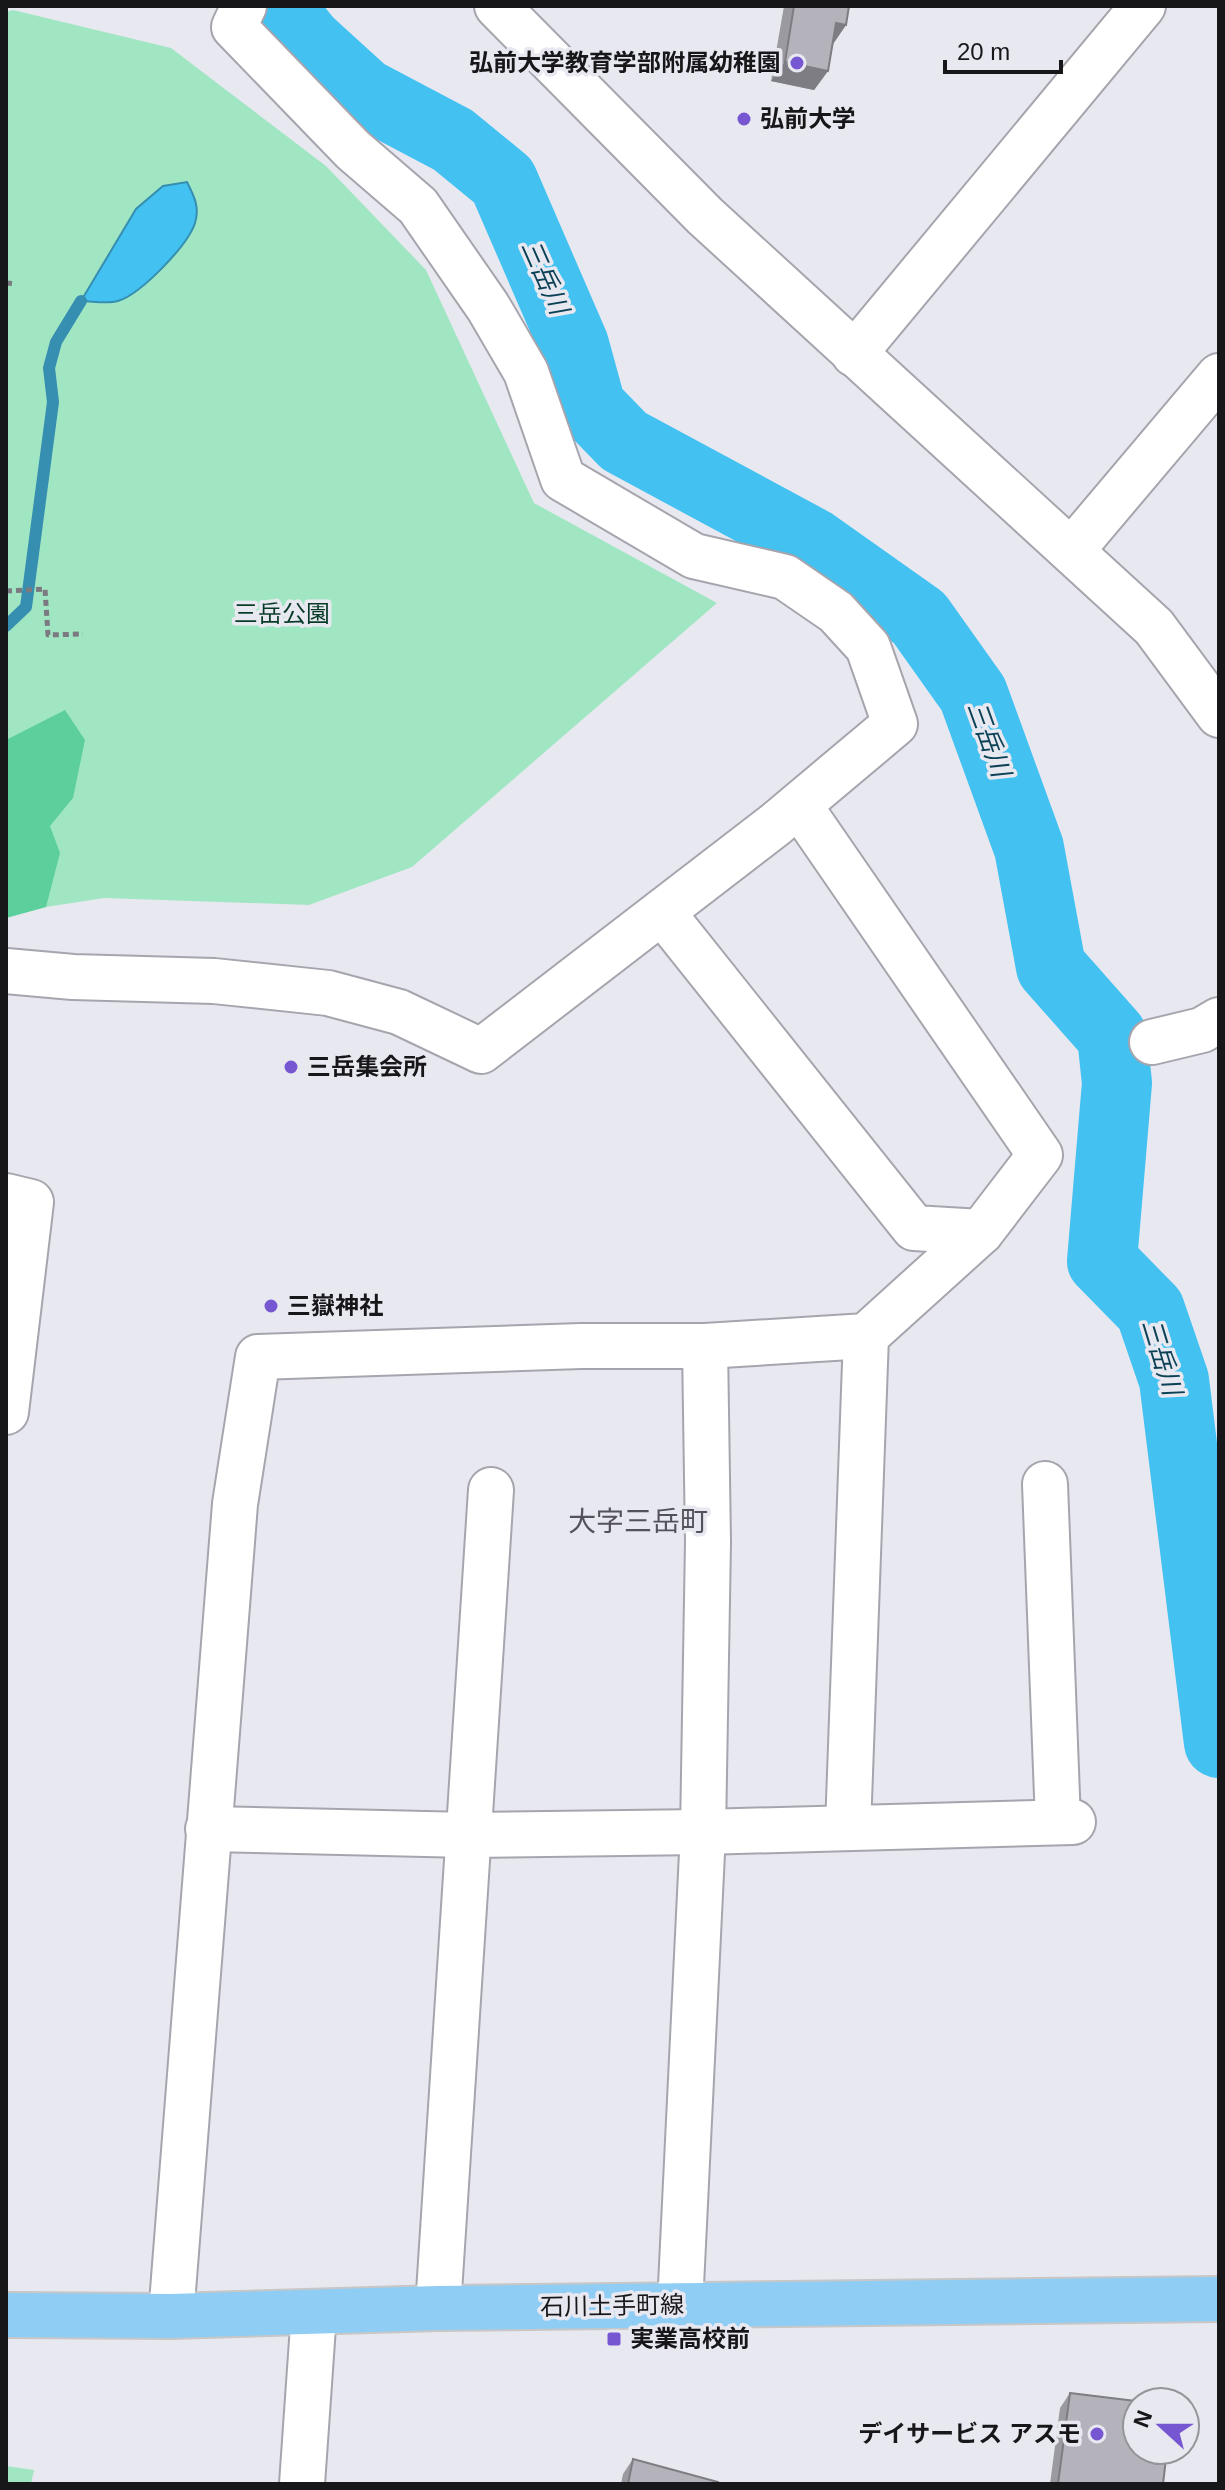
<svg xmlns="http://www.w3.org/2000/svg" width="1225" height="2490" font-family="Arial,'Noto Sans JP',sans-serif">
	<rect width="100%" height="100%" fill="#e8e8f1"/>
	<g fill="#a1e6c3">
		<polygon points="13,10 171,48 326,166 426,270 534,503 717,603 412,867 309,905 104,898 46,907 6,918 6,12"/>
		<polygon points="6,2466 34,2470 31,2484 6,2484"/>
	</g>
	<polygon fill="#5dcf9c" points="65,710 85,740 73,798 50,826 60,853 46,907 6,918 6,740"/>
	<path fill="#43c1f1" stroke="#368eb0" stroke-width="2" d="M187,182C194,196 200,207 195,223C188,245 141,294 118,301C107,304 92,301 81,301L136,209L163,186Z"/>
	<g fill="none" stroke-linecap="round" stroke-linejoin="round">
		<polyline stroke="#368eb0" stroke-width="12" points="6,626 26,607 53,402 49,368 56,342 81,301"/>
		<polyline stroke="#43c1f1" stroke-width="70" points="279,6 308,42 364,93 453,140 503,181 574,345 591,407 624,441 813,543 919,618 973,694 1029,848 1051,967 1112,1036 1117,1083 1102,1261 1150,1310 1174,1380 1219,1743"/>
		<defs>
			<g id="minor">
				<polyline points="497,6 705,216 1154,627 1219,715"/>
				<polyline points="854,354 1143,6"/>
				<polyline points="1072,550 1219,376"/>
				<polyline points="662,912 914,1228 981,1232"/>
				<polyline points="6,971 73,977 214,981 328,993 399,1012 481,1051 776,824 895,724 868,647 836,612 785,577 694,556 563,479 526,372 488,307 418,206 353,150 234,27 244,6"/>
				<polyline points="1152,1042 1202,1030 1219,1020"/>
				<polyline points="6,1196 31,1202 6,1412"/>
				<polyline points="705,1346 866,1336 981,1232 1040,1155 799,805"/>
				<polyline points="1045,1484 1058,1822"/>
				<polyline points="848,1828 866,1336"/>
				<polyline points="208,1829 468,1835 703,1832 1073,1822"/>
				<polyline points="438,2308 491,1490"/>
				<polyline points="171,2316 235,1504 258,1357 581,1346 705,1346 708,1542 703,1832 680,2306"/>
				<polyline points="302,2484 314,2312"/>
			</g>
			<polyline id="major" points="6,2315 171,2316 438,2308 1219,2299"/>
		</defs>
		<use href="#minor" stroke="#a6a5ae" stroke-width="48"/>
		<use href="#major" stroke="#c7c7c8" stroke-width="48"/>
		<g stroke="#7a7a80" stroke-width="5" stroke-dasharray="6 4" stroke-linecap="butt">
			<polyline points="6,283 16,284"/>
			<polyline points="6,591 45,589 48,635 83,634"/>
		</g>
		<use href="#minor" stroke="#fff" stroke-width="44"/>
		<use href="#major" stroke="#8fcdf5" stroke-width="44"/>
	</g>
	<g fill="#9b9aa1">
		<polygon points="784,6 849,6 846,25 833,44 828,71 814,90 771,81"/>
		<polygon points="1070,2393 1163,2484 1050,2484 1060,2408"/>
		<polygon points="633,2459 718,2484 621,2484 623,2474"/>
	</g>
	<g fill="#7e7d83">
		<polygon points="836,23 846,25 833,44"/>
		<polygon points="785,62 828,71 814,90 771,81"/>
	</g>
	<g fill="#b4b3bb" stroke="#7e7d83" stroke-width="2">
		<polygon points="794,6 849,6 846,25 836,23 828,71 785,62"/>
		<polygon points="1070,2393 1144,2402 1137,2402 1137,2450 1167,2450 1163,2484 1058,2484"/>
		<polygon points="633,2459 718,2482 718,2484 628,2484"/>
	</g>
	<g fill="#7757d1" stroke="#e8e8f1" stroke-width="3">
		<circle cx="797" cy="63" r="8"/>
		<circle cx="744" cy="119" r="8"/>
		<circle cx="291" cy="1067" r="8"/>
		<circle cx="271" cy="1306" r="8"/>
		<rect x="606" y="2331" width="16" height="16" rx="4"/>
		<circle cx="1097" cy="2434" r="8"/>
	</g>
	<g text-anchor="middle" stroke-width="7" stroke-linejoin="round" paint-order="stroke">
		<g font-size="24" font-weight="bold" fill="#17171a" stroke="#e8e8f1" text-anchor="start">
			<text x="781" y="71" text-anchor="end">弘前大学教育学部附属幼稚園</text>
			<text x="760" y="127">弘前大学</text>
			<text x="307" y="1075">三岳集会所</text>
			<text x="287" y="1314">三嶽神社</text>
			<text x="630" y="2347">実業高校前</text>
			<text x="1081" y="2442" text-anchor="end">デイサービス アスモ</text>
		</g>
		<g font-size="24" fill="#083b27" stroke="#e8e8f1">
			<text x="282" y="622">三岳公園</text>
		</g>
		<g font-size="24" fill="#17171a" stroke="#e8e8f1">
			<text transform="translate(612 2306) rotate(-1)" y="8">石川土手町線</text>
		</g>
		<g font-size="26" font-style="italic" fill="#0c4256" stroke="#e8e8f1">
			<text transform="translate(545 277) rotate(66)" y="9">三岳川</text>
			<text transform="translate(989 739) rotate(70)" y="9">三岳川</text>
			<text transform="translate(1162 1357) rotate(73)" y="9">三岳川</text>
		</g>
		<g font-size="28" fill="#53525a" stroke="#e8e8f1">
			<text x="638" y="1531">大字三岳町</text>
		</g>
	</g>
	<rect width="1225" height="2490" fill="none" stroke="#17171a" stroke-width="16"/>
	<g transform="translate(1161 2426) rotate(291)"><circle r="38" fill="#e8e8f1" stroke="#94949b" stroke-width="2"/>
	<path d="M0-6L14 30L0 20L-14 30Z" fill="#7757d1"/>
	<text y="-12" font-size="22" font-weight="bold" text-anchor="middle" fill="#17171a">N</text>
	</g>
	<path d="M945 60v12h116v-12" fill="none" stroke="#17171a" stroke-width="4"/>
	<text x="957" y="60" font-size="24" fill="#17171a" stroke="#e8e8f1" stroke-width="6" paint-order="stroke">20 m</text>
</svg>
